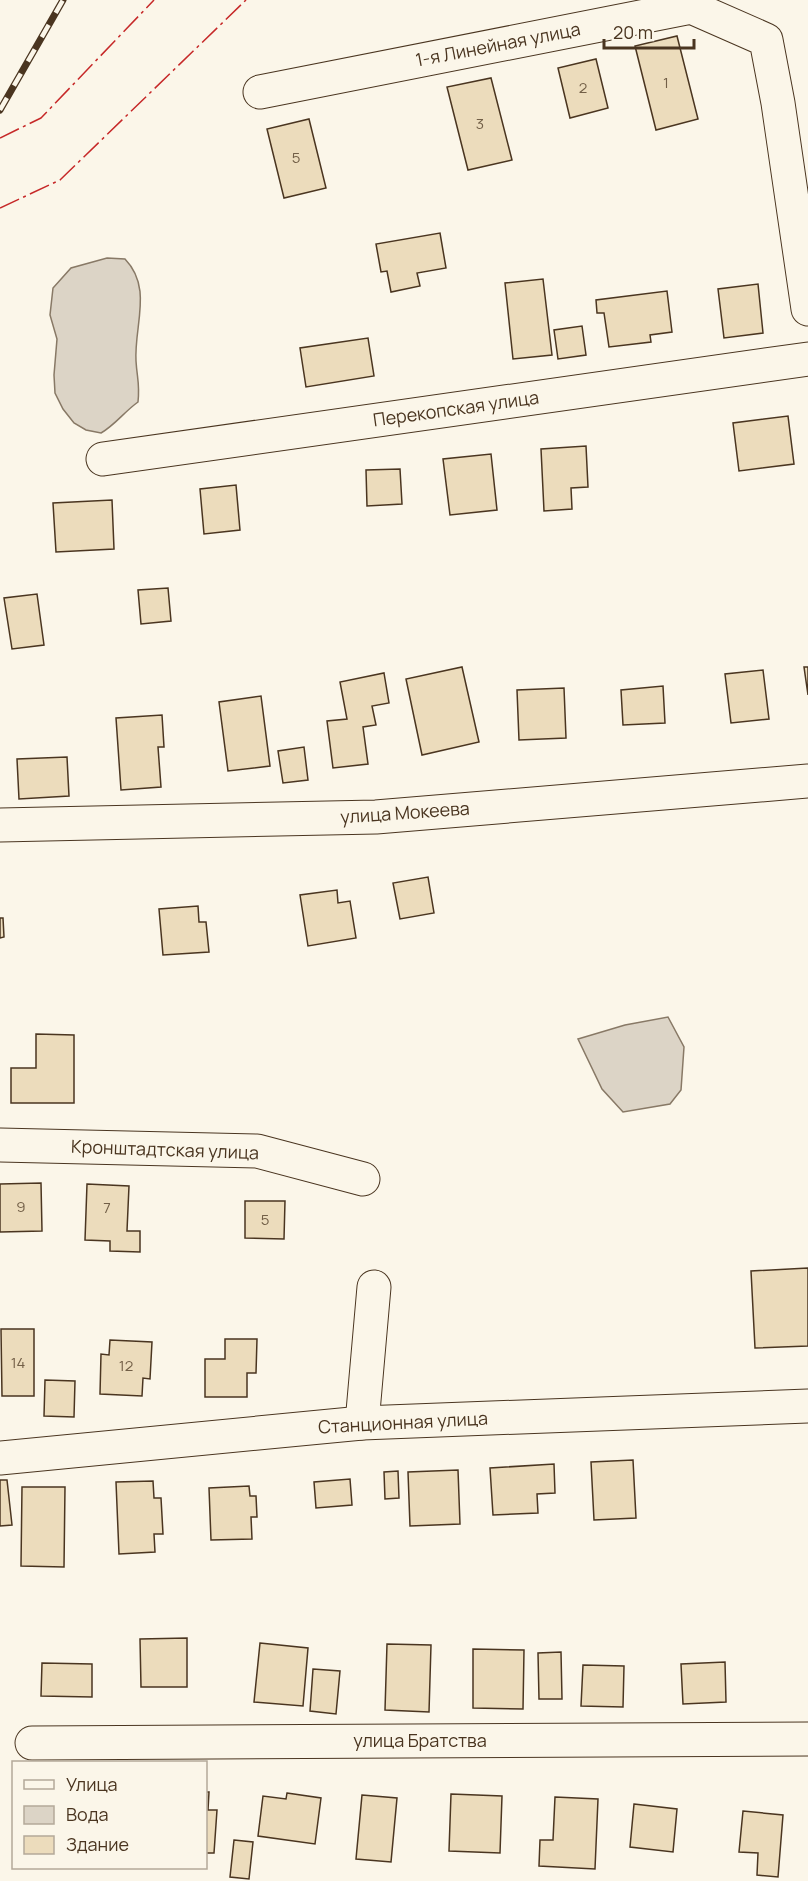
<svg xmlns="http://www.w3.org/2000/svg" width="808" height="1881" font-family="Manrope,sans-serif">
	<rect width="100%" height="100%" fill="#fbf6e9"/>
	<g fill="#dcd4c6" stroke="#887966" stroke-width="1.5">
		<path d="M107,258L125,259C153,288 134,325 136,361C137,378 140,384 138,402C124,412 115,425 101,433L86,430L74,423L63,409L55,393L54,375L57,339L50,315L53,288L71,268Z"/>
		<polygon points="668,1017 684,1047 681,1090 670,1104 623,1112 602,1089 578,1039 625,1025"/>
	</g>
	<g fill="#ecdcbc" stroke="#4a3520" stroke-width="1.5">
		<polygon points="677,36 698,119 656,130 635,46"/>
		<polygon points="596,59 608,108 570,118 558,68"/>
		<polygon points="491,78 512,160 468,170 447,87"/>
		<polygon points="309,119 326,188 284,198 267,129"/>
		<polygon points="440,233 446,268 417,273 420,286 391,292 387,271 381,272 376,244"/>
		<polygon points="543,279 552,355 513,359 505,283"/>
		<polygon points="758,284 763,333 724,338 718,289"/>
		<polygon points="667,291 672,332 650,335 651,342 609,347 604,313 597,313 596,300"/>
		<polygon points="582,326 586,355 558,359 554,330"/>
		<polygon points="368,338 374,376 306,387 300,348"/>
		<polygon points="788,416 794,464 739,471 733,423"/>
		<polygon points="586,446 588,487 571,488 572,509 544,511 541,449"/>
		<polygon points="491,454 497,510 450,515 443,459"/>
		<polygon points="400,469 402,504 367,506 366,470"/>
		<polygon points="236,485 240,530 204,534 200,489"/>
		<polygon points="112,500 114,549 56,552 53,503"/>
		<polygon points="168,588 171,621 141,624 138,590"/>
		<polygon points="37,594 44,645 12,649 4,598"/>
		<polygon points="462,667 479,742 422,755 406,679"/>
		<polygon points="804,667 808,667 808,695"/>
		<polygon points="763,670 769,719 731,723 725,674"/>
		<polygon points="384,673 389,703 372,706 376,725 363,727 368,764 333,768 327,721 347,719 340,682"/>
		<polygon points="663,686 665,723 623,725 621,690"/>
		<polygon points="564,688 566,738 519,740 517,690"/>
		<polygon points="261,696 270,766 228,771 219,702"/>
		<polygon points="162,715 164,747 158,747 161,787 121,790 116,718"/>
		<polygon points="304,747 308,780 283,783 278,751"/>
		<polygon points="67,757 69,796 19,799 17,759"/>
		<polygon points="428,877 434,913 400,919 393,883"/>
		<polygon points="337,890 338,903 350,901 356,938 308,946 300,895"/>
		<polygon points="198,906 199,922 206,922 209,952 163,955 159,909"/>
		<polygon points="0,918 3,918 4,937 0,938"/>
		<polygon points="36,1034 74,1035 74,1103 11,1103 11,1068 36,1068"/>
		<polygon points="41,1183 42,1231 0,1232 0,1184"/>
		<polygon points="87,1184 129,1186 127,1231 140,1231 140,1252 110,1251 110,1241 85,1240"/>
		<polygon points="245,1201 285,1201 284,1239 245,1238"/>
		<polygon points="808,1268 808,1346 755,1348 751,1271"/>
		<polygon points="1,1329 34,1329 34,1396 2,1396"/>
		<polygon points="225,1339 257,1339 256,1373 247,1373 247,1397 205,1397 205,1359 225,1359"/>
		<polygon points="110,1340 152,1342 150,1379 143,1378 142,1396 100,1394 101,1354 109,1355"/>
		<polygon points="45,1380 75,1381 74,1417 44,1416"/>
		<polygon points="633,1460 636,1518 594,1520 591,1462"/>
		<polygon points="554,1464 555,1493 537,1494 538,1513 493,1515 490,1468"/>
		<polygon points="458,1470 460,1524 410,1526 408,1472"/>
		<polygon points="398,1471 399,1498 385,1499 384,1472"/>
		<polygon points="350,1479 352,1505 316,1508 314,1482"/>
		<polygon points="0,1480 7,1480 12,1525 0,1526"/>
		<polygon points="153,1481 154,1498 161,1498 163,1534 154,1534 155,1552 119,1554 116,1482"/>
		<polygon points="249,1486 250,1496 256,1496 257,1517 251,1517 252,1539 211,1540 209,1488"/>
		<polygon points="22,1487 65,1487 64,1567 21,1566"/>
		<polygon points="187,1638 187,1687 141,1687 140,1639"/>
		<polygon points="260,1643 308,1648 303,1706 254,1702"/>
		<polygon points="387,1644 431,1645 429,1712 385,1710"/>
		<polygon points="473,1649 524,1650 523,1709 473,1708"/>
		<polygon points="561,1652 562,1699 539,1699 538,1653"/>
		<polygon points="725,1662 726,1702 683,1704 681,1664"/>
		<polygon points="42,1663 92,1664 92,1697 41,1696"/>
		<polygon points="583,1665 624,1666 623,1707 581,1706"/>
		<polygon points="313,1669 340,1671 336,1714 310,1711"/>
		<polygon points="206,1792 209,1792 208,1810 217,1810 214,1853 206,1853"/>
		<polygon points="287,1793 321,1798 315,1844 258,1836 263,1796 286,1799"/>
		<polygon points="451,1794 502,1796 500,1853 449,1851"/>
		<polygon points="362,1795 397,1798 391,1862 356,1859"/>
		<polygon points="555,1797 598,1799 595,1869 539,1866 540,1840 553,1840"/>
		<polygon points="634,1804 677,1809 673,1852 630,1847"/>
		<polygon points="743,1811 783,1815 778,1877 757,1875 758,1853 739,1852"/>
		<polygon points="234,1840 253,1842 249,1879 230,1877"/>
	</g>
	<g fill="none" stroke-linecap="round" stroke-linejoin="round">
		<defs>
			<g id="minor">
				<polyline points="260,92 691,7 766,40 778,103 808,309"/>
				<polyline points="103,459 808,359"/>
				<polyline points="0,825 376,817 808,781"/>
				<polyline points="0,1145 257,1151 363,1179"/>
				<polyline points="362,1423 374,1287"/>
				<polyline points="0,1458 362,1423 808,1406"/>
				<polyline points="32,1743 808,1739"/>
			</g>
		</defs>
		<use href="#minor" stroke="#4a3520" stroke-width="35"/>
		<use href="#minor" stroke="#fbf6e9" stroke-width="33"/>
		<defs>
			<polyline id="rail" points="0,110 63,0"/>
		</defs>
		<use href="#rail" stroke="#4a3520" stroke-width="7"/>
		<use href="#rail" stroke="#fbf6e9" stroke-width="4.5" stroke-dasharray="14" stroke-linecap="butt"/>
		<g stroke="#c62828" stroke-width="1.5" stroke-dasharray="21 4.5 3 4.5" stroke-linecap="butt">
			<polyline points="0,138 41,118 154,0"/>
			<polyline points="0,208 60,180 246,0"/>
		</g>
	</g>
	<g text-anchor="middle" stroke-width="4.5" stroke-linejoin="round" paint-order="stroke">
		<g font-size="15" fill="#725f47">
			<text x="666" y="88">1</text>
			<text x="583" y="93">2</text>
			<text x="480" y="129">3</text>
			<text x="296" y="163">5</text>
			<text x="21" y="1212">9</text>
			<text x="107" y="1213">7</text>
			<text x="265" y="1225">5</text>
			<text x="18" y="1368">14</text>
			<text x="126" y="1371">12</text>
		</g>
		<g font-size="18" fill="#4a3520" stroke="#fbf6e9">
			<text transform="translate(498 45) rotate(-11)" y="6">1-я Линейная улица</text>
			<text transform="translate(456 409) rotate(-8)" y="6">Перекопская улица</text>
			<text transform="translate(405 813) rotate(-4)" y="6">улица Мокеева</text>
			<text transform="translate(165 1150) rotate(2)" y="6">Кронштадтская улица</text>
			<text transform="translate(403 1423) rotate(-3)" y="6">Станционная улица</text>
			<text x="420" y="1747">улица Братства</text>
		</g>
	</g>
	<rect x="12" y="1761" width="195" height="108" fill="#fbf6e9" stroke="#b4a999" stroke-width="1.5"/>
	<rect x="24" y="1780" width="30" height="9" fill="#fbf6e9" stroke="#b4a999" stroke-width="1.5"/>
	<text x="66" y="1791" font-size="18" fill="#4a3520">Улица</text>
	<rect x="24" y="1806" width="30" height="18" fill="#dcd4c6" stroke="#b4a999" stroke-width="1.5"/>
	<text x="66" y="1821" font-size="18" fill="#4a3520">Вода</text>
	<rect x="24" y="1836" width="30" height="18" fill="#ecdcbc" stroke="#b4a999" stroke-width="1.5"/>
	<text x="66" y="1851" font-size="18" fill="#4a3520">Здание</text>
	<path d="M604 39v9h90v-9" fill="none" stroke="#4a3520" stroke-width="3"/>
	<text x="613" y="39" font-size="18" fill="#4a3520" stroke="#fbf6e9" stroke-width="4.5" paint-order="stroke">20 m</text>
</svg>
